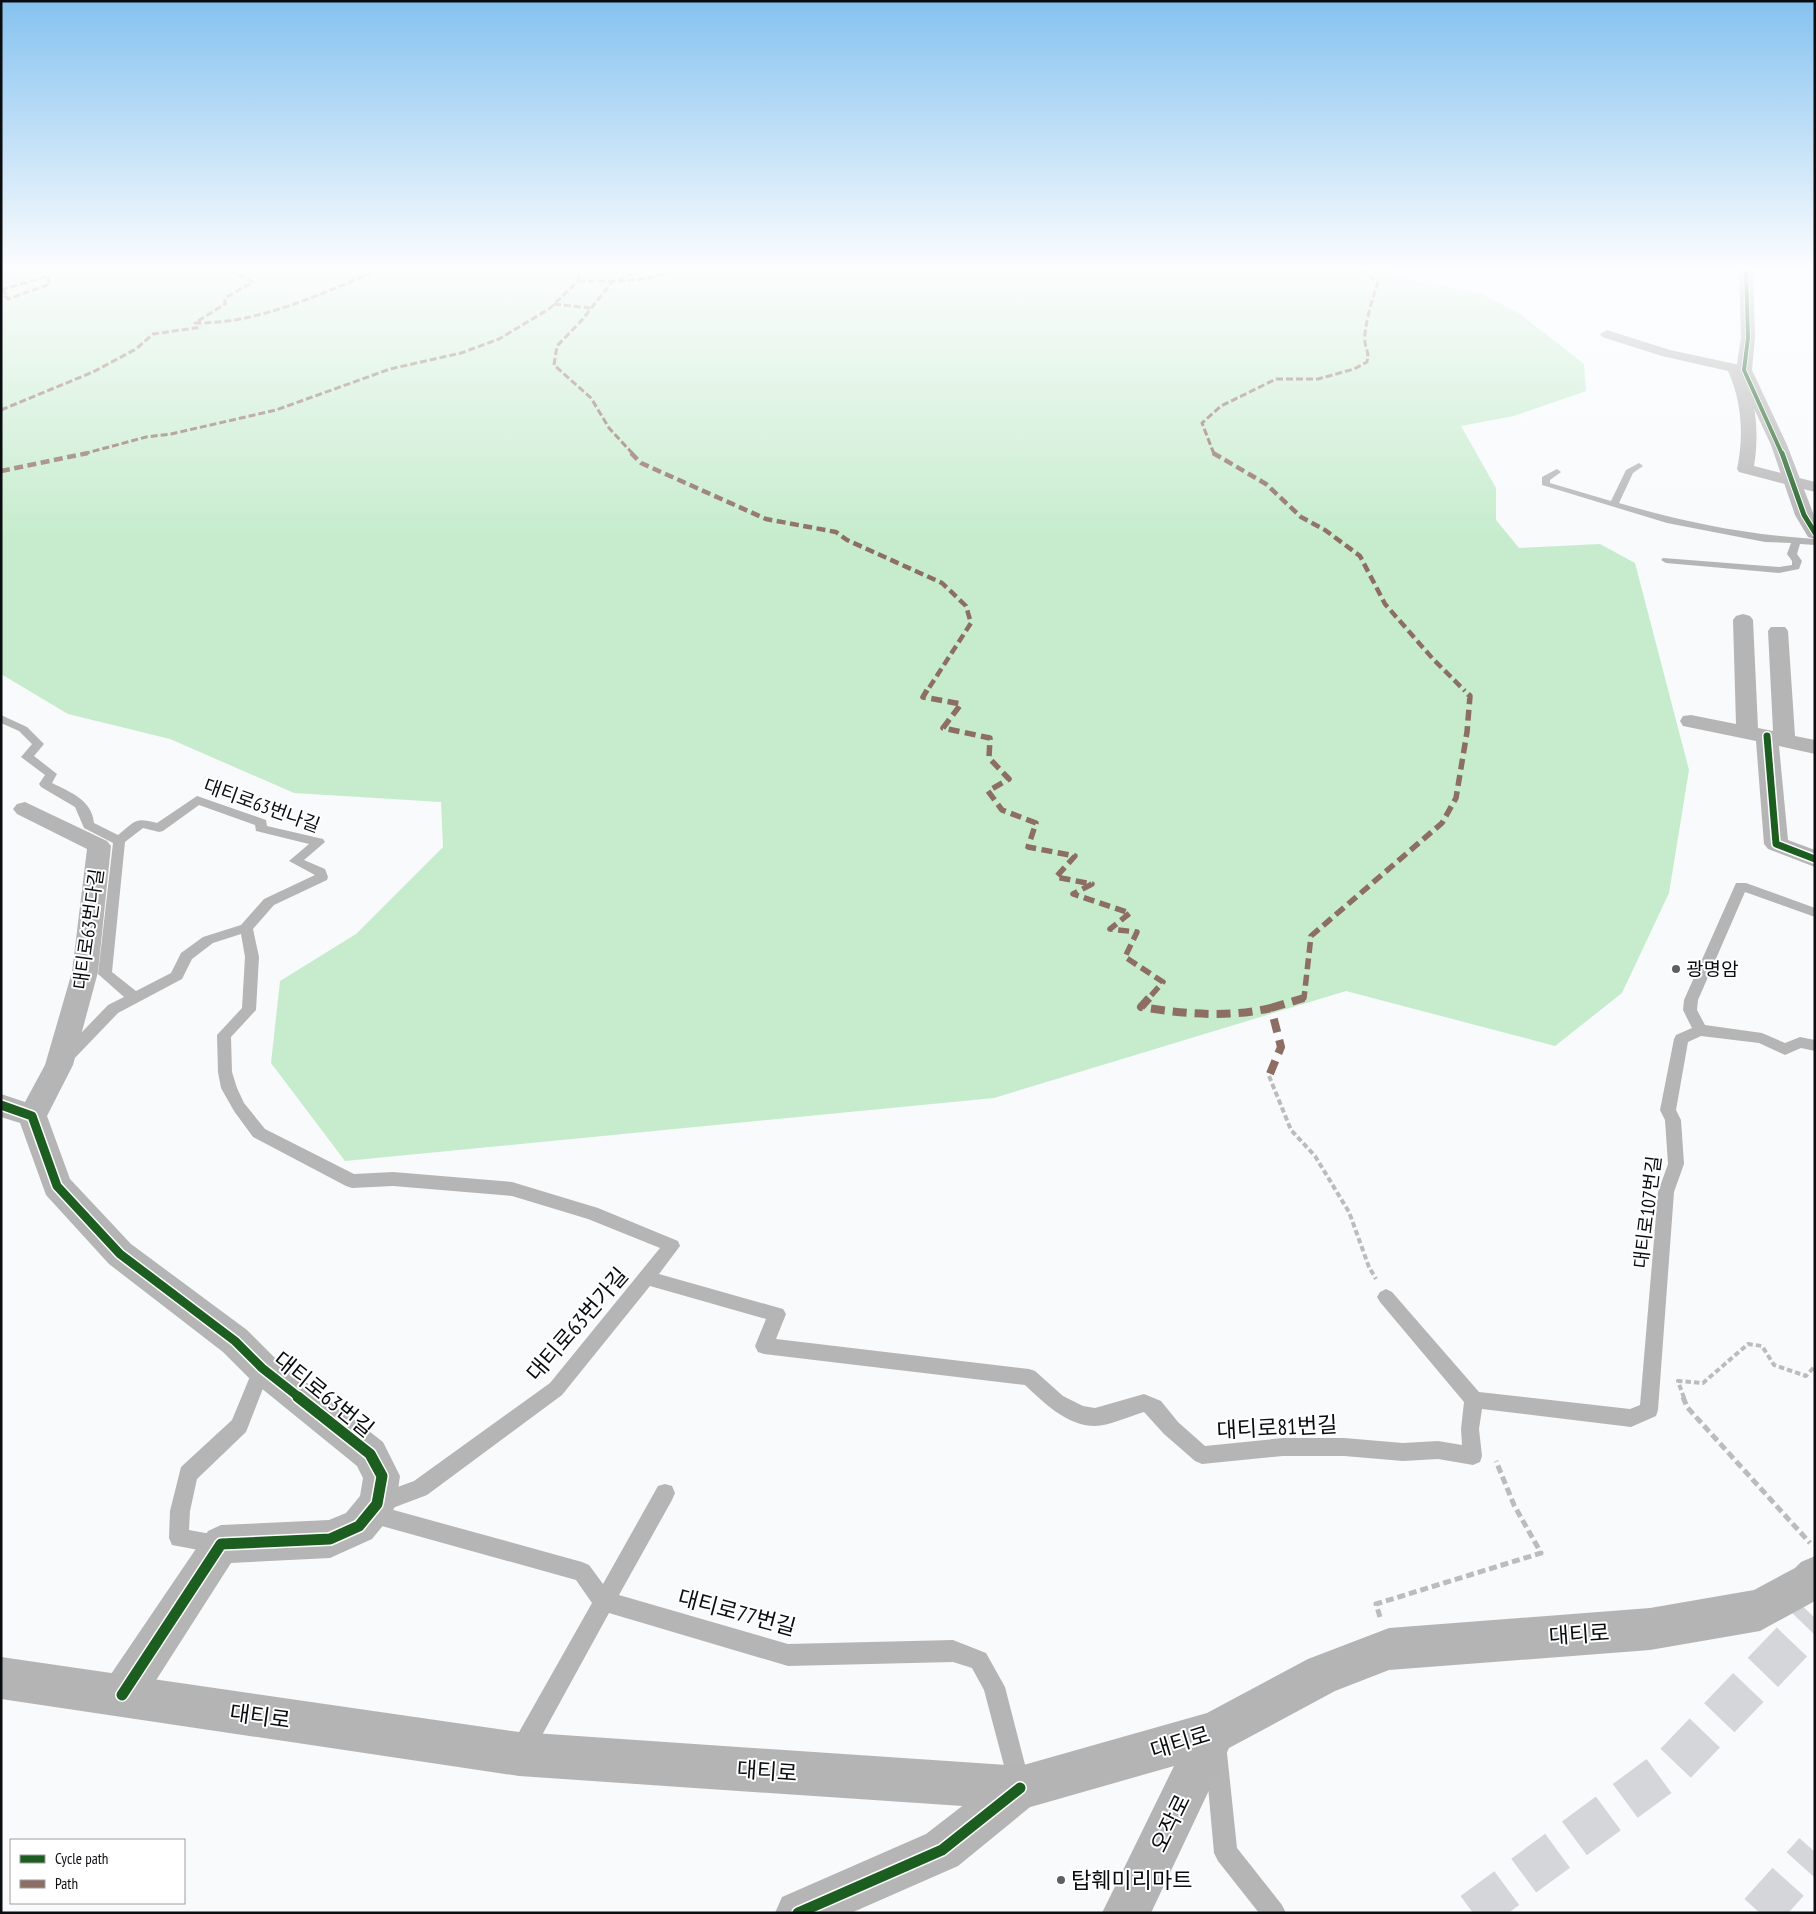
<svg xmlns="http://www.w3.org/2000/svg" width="1816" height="1914" font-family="'PT Sans Narrow','Noto Sans KR',sans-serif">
	<rect width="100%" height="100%" fill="#f8fafc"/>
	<polygon fill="#c6eccd" points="1,270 1386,270 1389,276 1482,294 1520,314 1584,364 1586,391 1514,416 1461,426 1496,488 1496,520 1519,548 1600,544 1635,563 1689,770 1669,893 1622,993 1555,1046 1346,991 994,1098 345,1161 271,1063 280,981 356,934 443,847 441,802 294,793 170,739 68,714 1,674"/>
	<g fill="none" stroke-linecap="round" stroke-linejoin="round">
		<g stroke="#d4d6d9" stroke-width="42" stroke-dasharray="42 21" stroke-linecap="butt">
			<polyline points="1473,1913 1674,1765 1815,1618"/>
			<polyline points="1760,1913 1815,1852"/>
		</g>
		<g stroke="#bcbcbc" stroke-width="4" stroke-dasharray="5.5 3" stroke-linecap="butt">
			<polyline points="1269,1076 1291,1130 1315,1156 1349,1212 1369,1267 1376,1279"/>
			<polyline points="1684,1398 1678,1381 1703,1383 1748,1344 1762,1346 1774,1365 1806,1376 1815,1366"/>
		</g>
		<g stroke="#bcbcbc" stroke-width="5" stroke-dasharray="8 4" stroke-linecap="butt">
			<polyline points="1683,1397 1687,1407 1810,1543"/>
			<polyline points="1380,1617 1376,1604 1541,1553 1514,1505 1496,1461"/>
		</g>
		<g fill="#b6b5b5" fill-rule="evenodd">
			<path d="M1639,463L1643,466L1633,473L1619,503C1683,522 1748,535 1815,539V545L1800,544L1797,554L1802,561L1799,569L1779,573L1666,563L1661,560L1663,558L1779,567L1792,565V561L1787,554L1791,543L1765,542L1667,523L1542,485V477L1557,469L1561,472L1550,480V483L1611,501L1626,470Z"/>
			<path d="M1,715L27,727L44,744L34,756L57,774L52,783C70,792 92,800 94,823L118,835C136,821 134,817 157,823L197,796L266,820L267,826L323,839L325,842L304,860L325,869L328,877L327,880L274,905L253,929L259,957L256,1010L231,1037L232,1072L237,1088L244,1103L265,1129L354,1174L393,1172L512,1182L598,1208L678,1241L680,1246L659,1274L783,1309L786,1314L776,1339L1029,1369L1035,1371L1063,1396L1083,1406L1095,1408L1144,1394L1161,1401L1178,1422L1205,1446L1283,1438H1344L1403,1443L1438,1441L1462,1445L1461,1429L1464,1402L1380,1302L1377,1297L1380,1292L1386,1289L1392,1292L1479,1392L1630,1409L1640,1405L1658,1192L1668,1164L1665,1120L1660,1110L1674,1039L1676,1035L1692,1028L1683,1010L1684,1000L1736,883H1746L1815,908V917L1745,892L1698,1000L1697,1010L1705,1025L1762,1033L1785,1043L1800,1037L1815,1040V1051L1801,1048L1785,1055L1759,1043L1701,1036L1688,1042L1676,1110L1681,1120L1684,1164L1674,1192L1658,1410L1656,1416L1631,1427L1482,1409L1479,1429L1482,1456L1480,1462L1473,1465L1438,1459L1403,1461L1344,1456H1283L1202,1464L1195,1461L1164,1434L1144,1412C1130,1416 1108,1426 1095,1426C1067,1426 1043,1402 1025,1385L764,1354L758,1352L755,1346L766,1319L650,1286L562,1395L427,1495L390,1509L582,1562L589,1565L603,1584L658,1486L665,1484L672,1486L675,1493L672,1500L619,1595L788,1644L953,1640L986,1653L1005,1687L1030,1784L1027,1792L1019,1795L1011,1792L984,1690L972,1668L953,1662L788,1666L609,1613L530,1757L522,1760L514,1757L511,1749L514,1741L592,1603L576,1580L371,1523L364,1520L361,1513L364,1506L370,1504L373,1496L414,1481L550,1383L660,1248L588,1219L512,1196L393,1186L352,1188L346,1186L253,1137L234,1111L221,1088L218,1072L217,1035L242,1008L245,957L241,934L213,943L192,959L182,979L118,1013L71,1062H61L59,1058L61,1054L108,1005L124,997L98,974L113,843L84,828L75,807L41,787L39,784L45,775L21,757L32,744L19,731L1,723ZM199,805L255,825L256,831L309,844L289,861L315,875L264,899L241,925L203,937L181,953L171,973L136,991L112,972L125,842L143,828L159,832L163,831Z"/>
			<polygon points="262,1360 268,1362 271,1368 246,1432 197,1479 190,1511 189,1530 227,1537 230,1544 227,1551 220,1554 172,1545 169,1538 170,1511 181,1467 232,1420 256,1362"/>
			<polygon points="1216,1742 1224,1745 1227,1753 1237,1848 1282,1905 1286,1913 1259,1913 1218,1861 1214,1853 1205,1753 1208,1745"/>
		</g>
		<g fill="#b6b5b5" fill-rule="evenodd">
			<path d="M1607,330L1670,350L1749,367L1751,370L1744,374C1757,403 1759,436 1754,466L1815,482V492L1739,472L1737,469C1744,436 1742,402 1728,371L1662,356L1602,337L1600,334Z"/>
			<polygon points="1743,614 1750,616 1753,620 1758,728 1773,731 1768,631 1771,627 1785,627 1788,631 1795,736 1815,740 1815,754 1779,746 1788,840 1815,850 1815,867 1768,849 1764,844 1756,741 1683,726 1680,721 1683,716 1691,715 1736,724 1733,620 1736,616"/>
			<polygon points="25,802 107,841 111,846 98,972 73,1065 47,1116 70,1179 131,1244 247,1330 274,1357 383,1442 400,1476 396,1504 390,1517 372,1539 330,1558 231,1563 137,1710 122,1716 107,1710 101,1695 107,1680 208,1531 221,1525 329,1520 346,1513 360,1496 363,1478 357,1466 250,1379 223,1352 109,1264 46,1195 20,1123 1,1117 1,1094 25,1102 45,1065 72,972 87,849 17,814 13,809 17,804"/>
			<polygon points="1020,1767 1035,1773 1041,1788 1035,1803 958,1866 851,1913 775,1913 782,1897 926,1834 1005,1773"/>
		</g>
		<g fill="#b4b4b5" fill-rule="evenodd">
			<polygon points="1739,270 1753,270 1755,338 1752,370 1787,445 1815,518 1815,539 1808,537 1795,515 1771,445 1736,370 1741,338"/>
			<polygon points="1815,1556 1815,1601 1760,1631 1650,1650 1389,1670 1335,1691 1229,1748 1151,1913 1102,1913 1174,1766 1020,1810 519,1776 1,1699 1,1657 519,1732 1020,1766 1207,1713 1308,1659 1389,1628 1650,1608 1754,1590 1795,1568 1801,1562"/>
		</g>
		<g stroke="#8d6e63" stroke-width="3" stroke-dasharray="7 3" stroke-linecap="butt">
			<path d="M229,270L253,282L225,298V304L195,323C258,324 321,294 378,270"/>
			<path d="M578,281C612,281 644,283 676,270"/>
			<polyline points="1,290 7,294 5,296 8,299 50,284 46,272 50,270"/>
			<polyline points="1,290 48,276"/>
			<polyline points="554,304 590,308"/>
			<polyline points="1,410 93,372 136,349 153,334 202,327"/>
			<polyline points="83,454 146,437 171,434 276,410 390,369 461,353 499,339 549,309 578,281 581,270"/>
			<polyline points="633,454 609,428 591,398 554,365 557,346 582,320 612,282 640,270"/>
			<path d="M1214,454L1202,423L1221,406L1276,379H1318L1354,369L1367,362C1369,353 1367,351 1365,343C1363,329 1373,296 1378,283L1363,270"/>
		</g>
		<g stroke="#8d6e63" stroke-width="4.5" stroke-dasharray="9 4.5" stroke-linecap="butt">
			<polyline points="631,453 641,463 766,519 836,532 847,540 942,583 966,606 971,623 927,691"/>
			<polyline points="1213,453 1266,484 1301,517 1325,530 1360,556 1385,604 1433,659 1465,691"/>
			<polyline points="1,471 88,453"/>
		</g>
		<g stroke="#8d6e63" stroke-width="5.5" stroke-dasharray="11 5.5" stroke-linecap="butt">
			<polyline points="927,690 923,697 961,704 943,728 990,738 989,758 1009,779 988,791 1002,810 1036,823 1028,847 1075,856 1056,877 1092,884 1073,894 1130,913 1110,929 1137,932 1125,957 1163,982 1148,999"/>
			<polyline points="1300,999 1304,998 1311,936 1442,823 1456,798 1467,732 1470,696 1464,690"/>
		</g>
		<g stroke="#8d6e63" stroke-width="8" stroke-dasharray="14 8" stroke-linecap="butt">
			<path d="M1149,998L1141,1007C1185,1014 1227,1018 1271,1008L1281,1047L1269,1076"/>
			<polyline points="1271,1008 1304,998"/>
		</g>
		<defs>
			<polyline id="cycleway-far4" points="1746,270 1748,338 1744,370 1782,454"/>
			<polyline id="cycleway-far3" points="1782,453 1804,515 1815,533"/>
			<polyline id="cycleway-far2" points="1767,736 1776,844 1815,859"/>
			<polyline id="cycleway-far1" points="1,1105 32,1116 57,1186 120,1254 235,1341 262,1368 300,1398"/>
			<g id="cycleway">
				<polyline points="122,1695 221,1544 330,1539 359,1526 377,1504 382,1476 370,1454 298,1397"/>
				<polyline points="798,1913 942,1850 1020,1788"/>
			</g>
		</defs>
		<use href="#cycleway-far4" stroke="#fff" stroke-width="5.5"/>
		<use href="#cycleway-far3" stroke="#fff" stroke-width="7"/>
		<use href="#cycleway-far2" stroke="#fff" stroke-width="10"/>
		<use href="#cycleway-far1" stroke="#fff" stroke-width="12"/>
		<use href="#cycleway" stroke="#fff" stroke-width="14"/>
		<use href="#cycleway-far4" stroke="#1b5e20" stroke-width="4"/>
		<use href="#cycleway-far3" stroke="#1b5e20" stroke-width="5"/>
		<use href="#cycleway-far2" stroke="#1b5e20" stroke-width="7"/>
		<use href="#cycleway-far1" stroke="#1b5e20" stroke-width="9"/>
		<use href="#cycleway" stroke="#1b5e20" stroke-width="11"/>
	</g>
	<linearGradient id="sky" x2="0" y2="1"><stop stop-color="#85c2f0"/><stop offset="0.5" stop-color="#fcfdfe"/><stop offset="1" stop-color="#fcfdfe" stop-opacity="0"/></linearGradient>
	<rect width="1816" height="538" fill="url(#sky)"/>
	<g fill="#5d6063" stroke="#fff" stroke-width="2">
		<circle cx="1676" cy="969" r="5"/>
		<circle cx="1061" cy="1880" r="5"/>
	</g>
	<g text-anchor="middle" stroke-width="4" stroke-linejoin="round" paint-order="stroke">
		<g font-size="19" fill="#0a0d10" stroke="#fff">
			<text transform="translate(262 805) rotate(20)" y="7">대티로63번나길</text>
			<text transform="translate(88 929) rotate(-82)" y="7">대티로63번다길</text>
			<text transform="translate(1647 1212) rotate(-83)" y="7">대티로107번길</text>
		</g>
		<g font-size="19" fill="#0a0d10" stroke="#fff" text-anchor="start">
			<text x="1686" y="976">광명암</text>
		</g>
		<g font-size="22" fill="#0a0d10" stroke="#fff">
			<text transform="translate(577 1324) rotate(-49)" y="8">대티로63번가길</text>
			<text transform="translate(324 1394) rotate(39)" y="8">대티로63번길</text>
			<text transform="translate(1277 1427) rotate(-3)" y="8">대티로81번길</text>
			<text transform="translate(737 1612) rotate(15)" y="8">대티로77번길</text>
			<text transform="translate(1579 1634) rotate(-4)" y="8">대티로</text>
			<text transform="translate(260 1716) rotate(8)" y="8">대티로</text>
			<text transform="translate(1180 1742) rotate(-17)" y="8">대티로</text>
			<text transform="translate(767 1771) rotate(4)" y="8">대티로</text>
			<text transform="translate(1170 1823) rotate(-64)" y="8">오작로</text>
		</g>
		<g font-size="22" fill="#0a0d10" stroke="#fff" text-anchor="start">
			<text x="1071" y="1888">탑훼미리마트</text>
		</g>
	</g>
	<rect width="1816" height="1914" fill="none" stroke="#0a0d10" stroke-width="5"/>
	<rect x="10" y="1839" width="175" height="65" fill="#ffffff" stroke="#9d9e9f"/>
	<rect x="20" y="1855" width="25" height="8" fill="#1b5e20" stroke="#9d9e9f"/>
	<text x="55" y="1864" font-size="15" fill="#0a0d10">Cycle path</text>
	<rect x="20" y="1880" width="25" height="8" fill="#8d6e63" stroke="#9d9e9f"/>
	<text x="55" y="1889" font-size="15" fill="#0a0d10">Path</text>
</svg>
